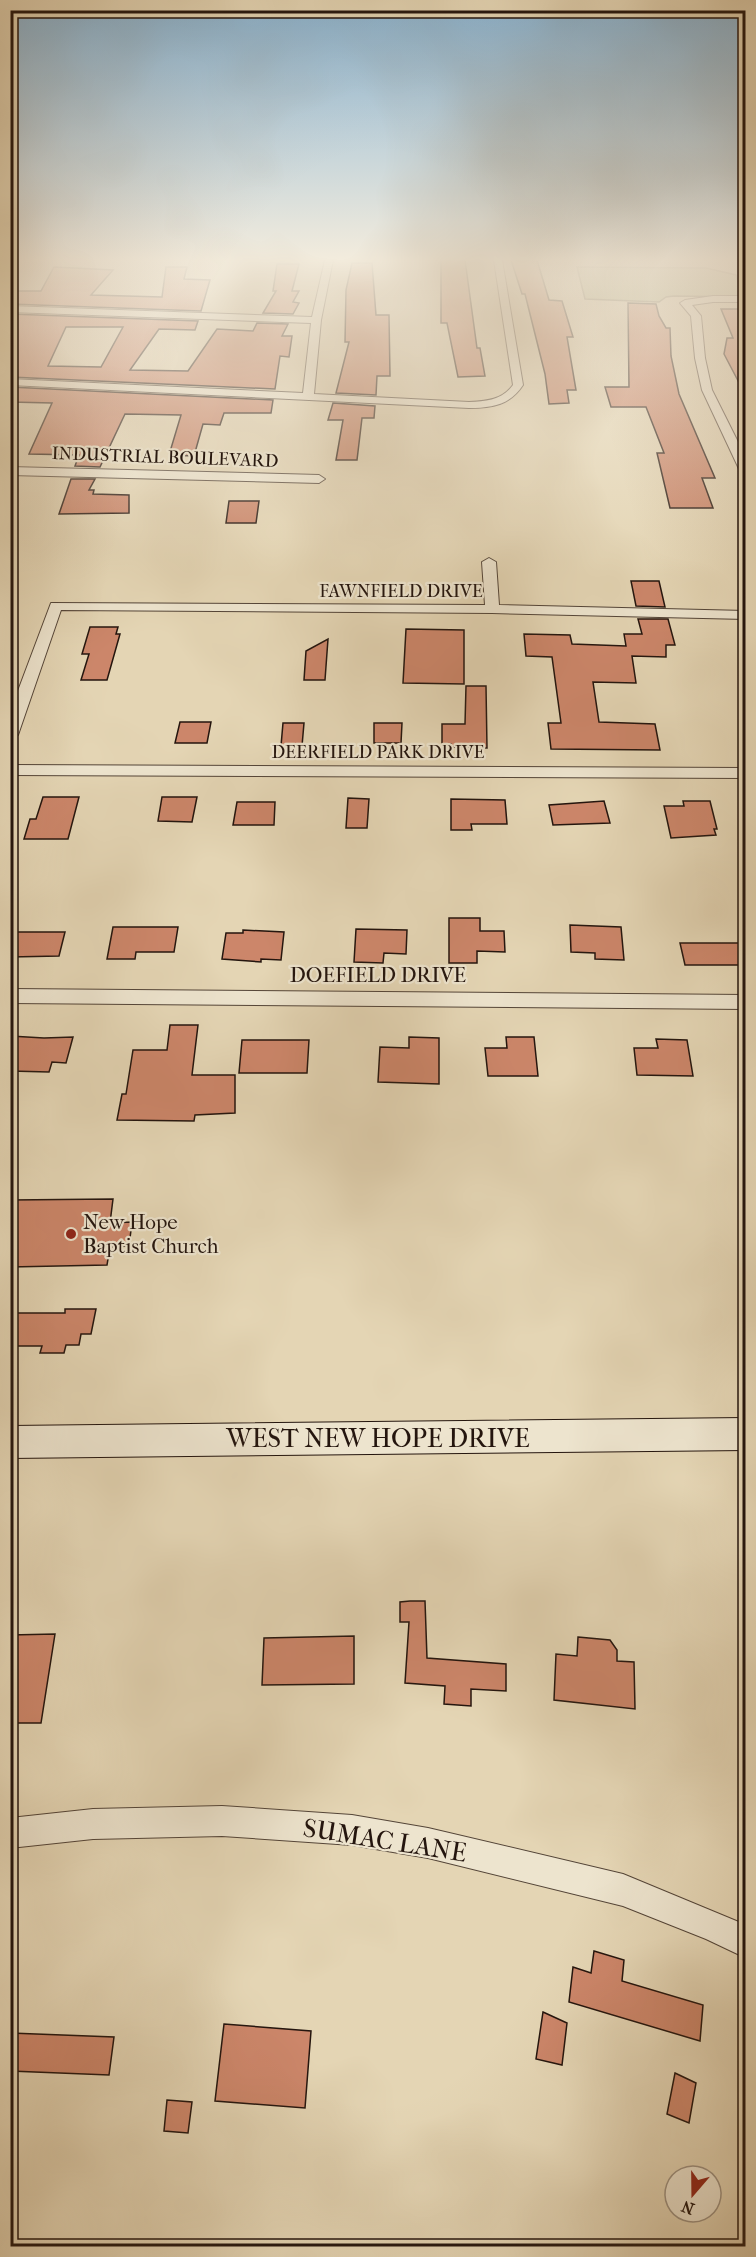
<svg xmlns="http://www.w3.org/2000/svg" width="756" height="2257" font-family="'IM FELL French Canon',serif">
	<rect width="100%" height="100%" fill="#e4d5b4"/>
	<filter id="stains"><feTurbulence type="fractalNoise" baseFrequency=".00333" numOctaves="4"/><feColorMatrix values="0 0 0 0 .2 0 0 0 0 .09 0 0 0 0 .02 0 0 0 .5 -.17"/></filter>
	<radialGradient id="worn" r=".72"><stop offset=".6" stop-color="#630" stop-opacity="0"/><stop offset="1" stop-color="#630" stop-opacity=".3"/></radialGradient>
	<polygon fill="#b7bc8b" stroke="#6e684c" stroke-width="1.5" points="577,267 706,268 736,275 743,297 674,296 666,297 659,302 585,299"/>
	<g fill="#cc866a" stroke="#24150e" stroke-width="1.5" fill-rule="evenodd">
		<polygon points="441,260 465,260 477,348 480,348 485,376 458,377 447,323 441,323"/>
		<polygon points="511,260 537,260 549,300 562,301 573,337 567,337 576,390 567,390 569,403 549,404 545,374 525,294 522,294"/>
		<polygon points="352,263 372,263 376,315 389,315 390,376 377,376 376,395 336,393 349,342 345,342 346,290"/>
		<polygon points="277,264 299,264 292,291 299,291 293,302 299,303 293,314 263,313 276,291 273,291"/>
		<polygon points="54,267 113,270 91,295 162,297 166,267 187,267 184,279 210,280 201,311 10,304 10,291 41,291"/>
		<polygon points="628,303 656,304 659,316 666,328 670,328 671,356 679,394 715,478 702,478 713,508 670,508 657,453 664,453 646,407 611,407 605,387 629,387"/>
		<polygon points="721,309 742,309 746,318 746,396 724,354 727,338 733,338"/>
		<path d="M10,314L198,321L195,330L159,329L130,370L188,371L217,329L253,331L257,323L288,324L282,336H292L289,357L280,356L275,389L10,377ZM66,327H123L101,367L48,366Z"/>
		<polygon points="10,387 273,400 271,413 224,413 220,425 203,424 194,456 169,455 181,415 125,414 100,467 75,466 79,455 29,454 52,403 10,402"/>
		<polygon points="333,403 375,406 374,418 362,418 357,460 336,460 343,420 328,420"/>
		<polygon points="71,479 95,479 89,490 94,490 93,494 129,495 129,513 59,514"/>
		<polygon points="229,501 259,501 256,523 226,523"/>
		<polygon points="631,581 659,581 665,607 636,606"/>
		<polygon points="638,619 668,619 675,645 666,645 666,657 632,656 636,683 593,682 599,722 655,724 660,750 551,749 548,723 561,723 552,657 526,656 524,634 570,635 572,644 626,646 624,634 642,634"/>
		<polygon points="90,627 118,627 116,634 120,634 107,680 81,680 89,654 82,654"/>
		<polygon points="406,629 464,630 464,684 403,683"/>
		<polygon points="328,639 325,680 304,680 306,651"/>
		<polygon points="466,686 486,686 487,748 451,747 451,744 442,744 442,724 465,724"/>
		<polygon points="180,722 211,722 207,743 175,743"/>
		<polygon points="283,723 304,723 302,746 281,746"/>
		<polygon points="374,723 402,723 401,743 374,743"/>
		<polygon points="43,797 79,797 68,839 24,839 30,819 36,819"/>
		<polygon points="162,797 197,797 192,822 158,821"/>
		<polygon points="348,798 369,799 367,828 346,828"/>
		<polygon points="451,799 505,800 507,824 471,824 472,830 451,830"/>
		<polygon points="604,801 610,823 553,825 549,805"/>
		<polygon points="683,801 710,801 717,829 714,829 716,835 671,838 664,806 684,806"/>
		<polygon points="237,802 275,802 274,825 233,825"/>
		<polygon points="449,918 480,918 480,931 504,931 505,952 477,951 477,963 449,963"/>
		<polygon points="570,925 621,927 624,960 595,959 595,953 571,952"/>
		<polygon points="113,927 178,927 174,952 136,952 135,959 107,959"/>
		<polygon points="356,929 407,930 406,954 384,953 383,963 354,962"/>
		<polygon points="243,930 284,932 281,960 261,959 261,962 222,959 226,933 243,933"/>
		<polygon points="10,932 65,932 59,956 10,957"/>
		<polygon points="680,943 741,943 746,965 685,965"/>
		<polygon points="170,1025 198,1025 192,1075 235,1075 235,1113 195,1115 194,1121 117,1120 122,1094 126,1094 133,1050 167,1050"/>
		<polygon points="10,1036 44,1038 73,1037 66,1063 52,1062 49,1072 10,1071"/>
		<polygon points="409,1037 439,1038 439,1084 378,1082 380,1047 409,1048"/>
		<polygon points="506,1037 534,1037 538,1076 488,1076 485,1048 507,1048"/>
		<polygon points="656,1039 687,1040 693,1076 637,1075 634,1048 658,1048"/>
		<polygon points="242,1040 309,1040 307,1073 239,1073"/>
		<polygon points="113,1199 110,1223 132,1222 129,1246 110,1247 107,1265 10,1267 10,1200"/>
		<polygon points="65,1309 96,1309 91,1334 81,1334 79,1345 66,1345 64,1353 40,1353 42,1346 10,1346 16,1313 65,1313"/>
		<polygon points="410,1601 425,1601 427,1658 506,1664 506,1691 471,1689 471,1706 444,1704 445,1686 405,1683 409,1622 400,1622 400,1602"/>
		<polygon points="55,1634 41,1723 10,1723 10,1635"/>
		<polygon points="354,1636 354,1684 262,1685 264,1638"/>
		<polygon points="578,1637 610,1640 617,1650 617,1661 634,1662 635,1709 554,1700 556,1654 577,1656"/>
		<polygon points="594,1951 624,1960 622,1981 703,2005 700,2041 569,2002 573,1967 591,1973"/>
		<polygon points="543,2012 567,2023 562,2065 536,2059"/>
		<polygon points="224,2024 311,2031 305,2108 215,2101"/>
		<polygon points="10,2033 114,2037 109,2075 10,2071"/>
		<polygon points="675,2073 696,2083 689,2123 667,2114"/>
		<polygon points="167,2100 192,2102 188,2133 164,2131"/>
	</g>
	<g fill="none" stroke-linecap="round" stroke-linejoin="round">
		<defs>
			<g id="minor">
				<path d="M325,260H333L321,320L314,394L469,402C487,401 502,400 513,385L494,260H502L523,385C510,405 492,408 469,408L10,385V379L303,393L311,323L10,312V306L312,317Z"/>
				<polygon points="713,296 746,296 746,302 713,302 692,305 701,316 705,358 712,390 746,458 746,474 740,471 702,390 695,358 691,316 680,303 685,300"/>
				<polygon points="10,467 319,475 325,479 319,483 10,475"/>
				<polygon points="489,558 496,562 499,605 746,611 746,619 492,613 61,610 18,735 10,740 10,712 51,603 485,605 482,562"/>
				<polygon points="10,765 746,768 746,778 10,775"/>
				<polygon points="10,989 746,995 746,1009 10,1003"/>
				<polygon points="222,1806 352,1815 428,1828 623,1874 746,1925 746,1958 706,1939 623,1906 428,1858 352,1845 222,1836 93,1839 10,1848 10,1818 93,1809"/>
			</g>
			<polygon id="secondary" points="746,1418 746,1450 10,1458 10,1426"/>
		</defs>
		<use href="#minor" stroke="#544538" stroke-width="2"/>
		<use href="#secondary" stroke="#24150e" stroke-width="2"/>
		<use href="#minor" fill="#ede4ce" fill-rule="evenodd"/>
		<use href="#secondary" fill="#ede4ce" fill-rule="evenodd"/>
	</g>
	<linearGradient id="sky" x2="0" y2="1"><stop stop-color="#89b5d5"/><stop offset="0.45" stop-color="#f3ecdd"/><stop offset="1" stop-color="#f3ecdd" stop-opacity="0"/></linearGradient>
	<rect width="756" height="576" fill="url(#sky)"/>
	<circle fill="#8f2418" stroke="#ede4ce" stroke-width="2" cx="71" cy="1234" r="6"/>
	<g text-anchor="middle" stroke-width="4.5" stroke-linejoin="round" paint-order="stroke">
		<g font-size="18" fill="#24150e" stroke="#ede4ce">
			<text transform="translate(165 457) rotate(2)" y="6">INDUSTRIAL BOULEVARD</text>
			<text x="401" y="597">FAWNFIELD DRIVE</text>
			<text x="378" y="758">DEERFIELD PARK DRIVE</text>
		</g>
		<g font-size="21" fill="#24150e" stroke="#ede4ce">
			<text x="378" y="982">DOEFIELD DRIVE</text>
		</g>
		<g font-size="21" fill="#24150e" stroke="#ede4ce" text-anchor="start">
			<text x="83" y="1229">New Hope<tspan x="83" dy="24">Baptist Church</tspan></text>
		</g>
		<g font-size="26" fill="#24150e" stroke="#ede4ce">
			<text x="378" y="1447">WEST NEW HOPE DRIVE</text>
			<text transform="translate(385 1840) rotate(9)" y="9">SUMAC LANE</text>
		</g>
	</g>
	<rect width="756" height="2257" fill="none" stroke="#e4d5b4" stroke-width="36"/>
	<rect x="12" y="12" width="732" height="2233" fill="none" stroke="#24150e" stroke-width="3"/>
	<rect x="18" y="18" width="720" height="2221" fill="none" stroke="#24150e" stroke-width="1.5"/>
	<g transform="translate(693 2194) rotate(200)"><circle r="28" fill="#ede4ce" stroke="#9d9181" stroke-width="1.5"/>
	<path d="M0-4.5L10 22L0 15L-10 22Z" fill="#8f2418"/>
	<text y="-9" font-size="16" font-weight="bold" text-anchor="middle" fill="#24150e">N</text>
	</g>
	<rect width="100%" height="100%" filter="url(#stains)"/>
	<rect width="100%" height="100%" fill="url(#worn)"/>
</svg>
